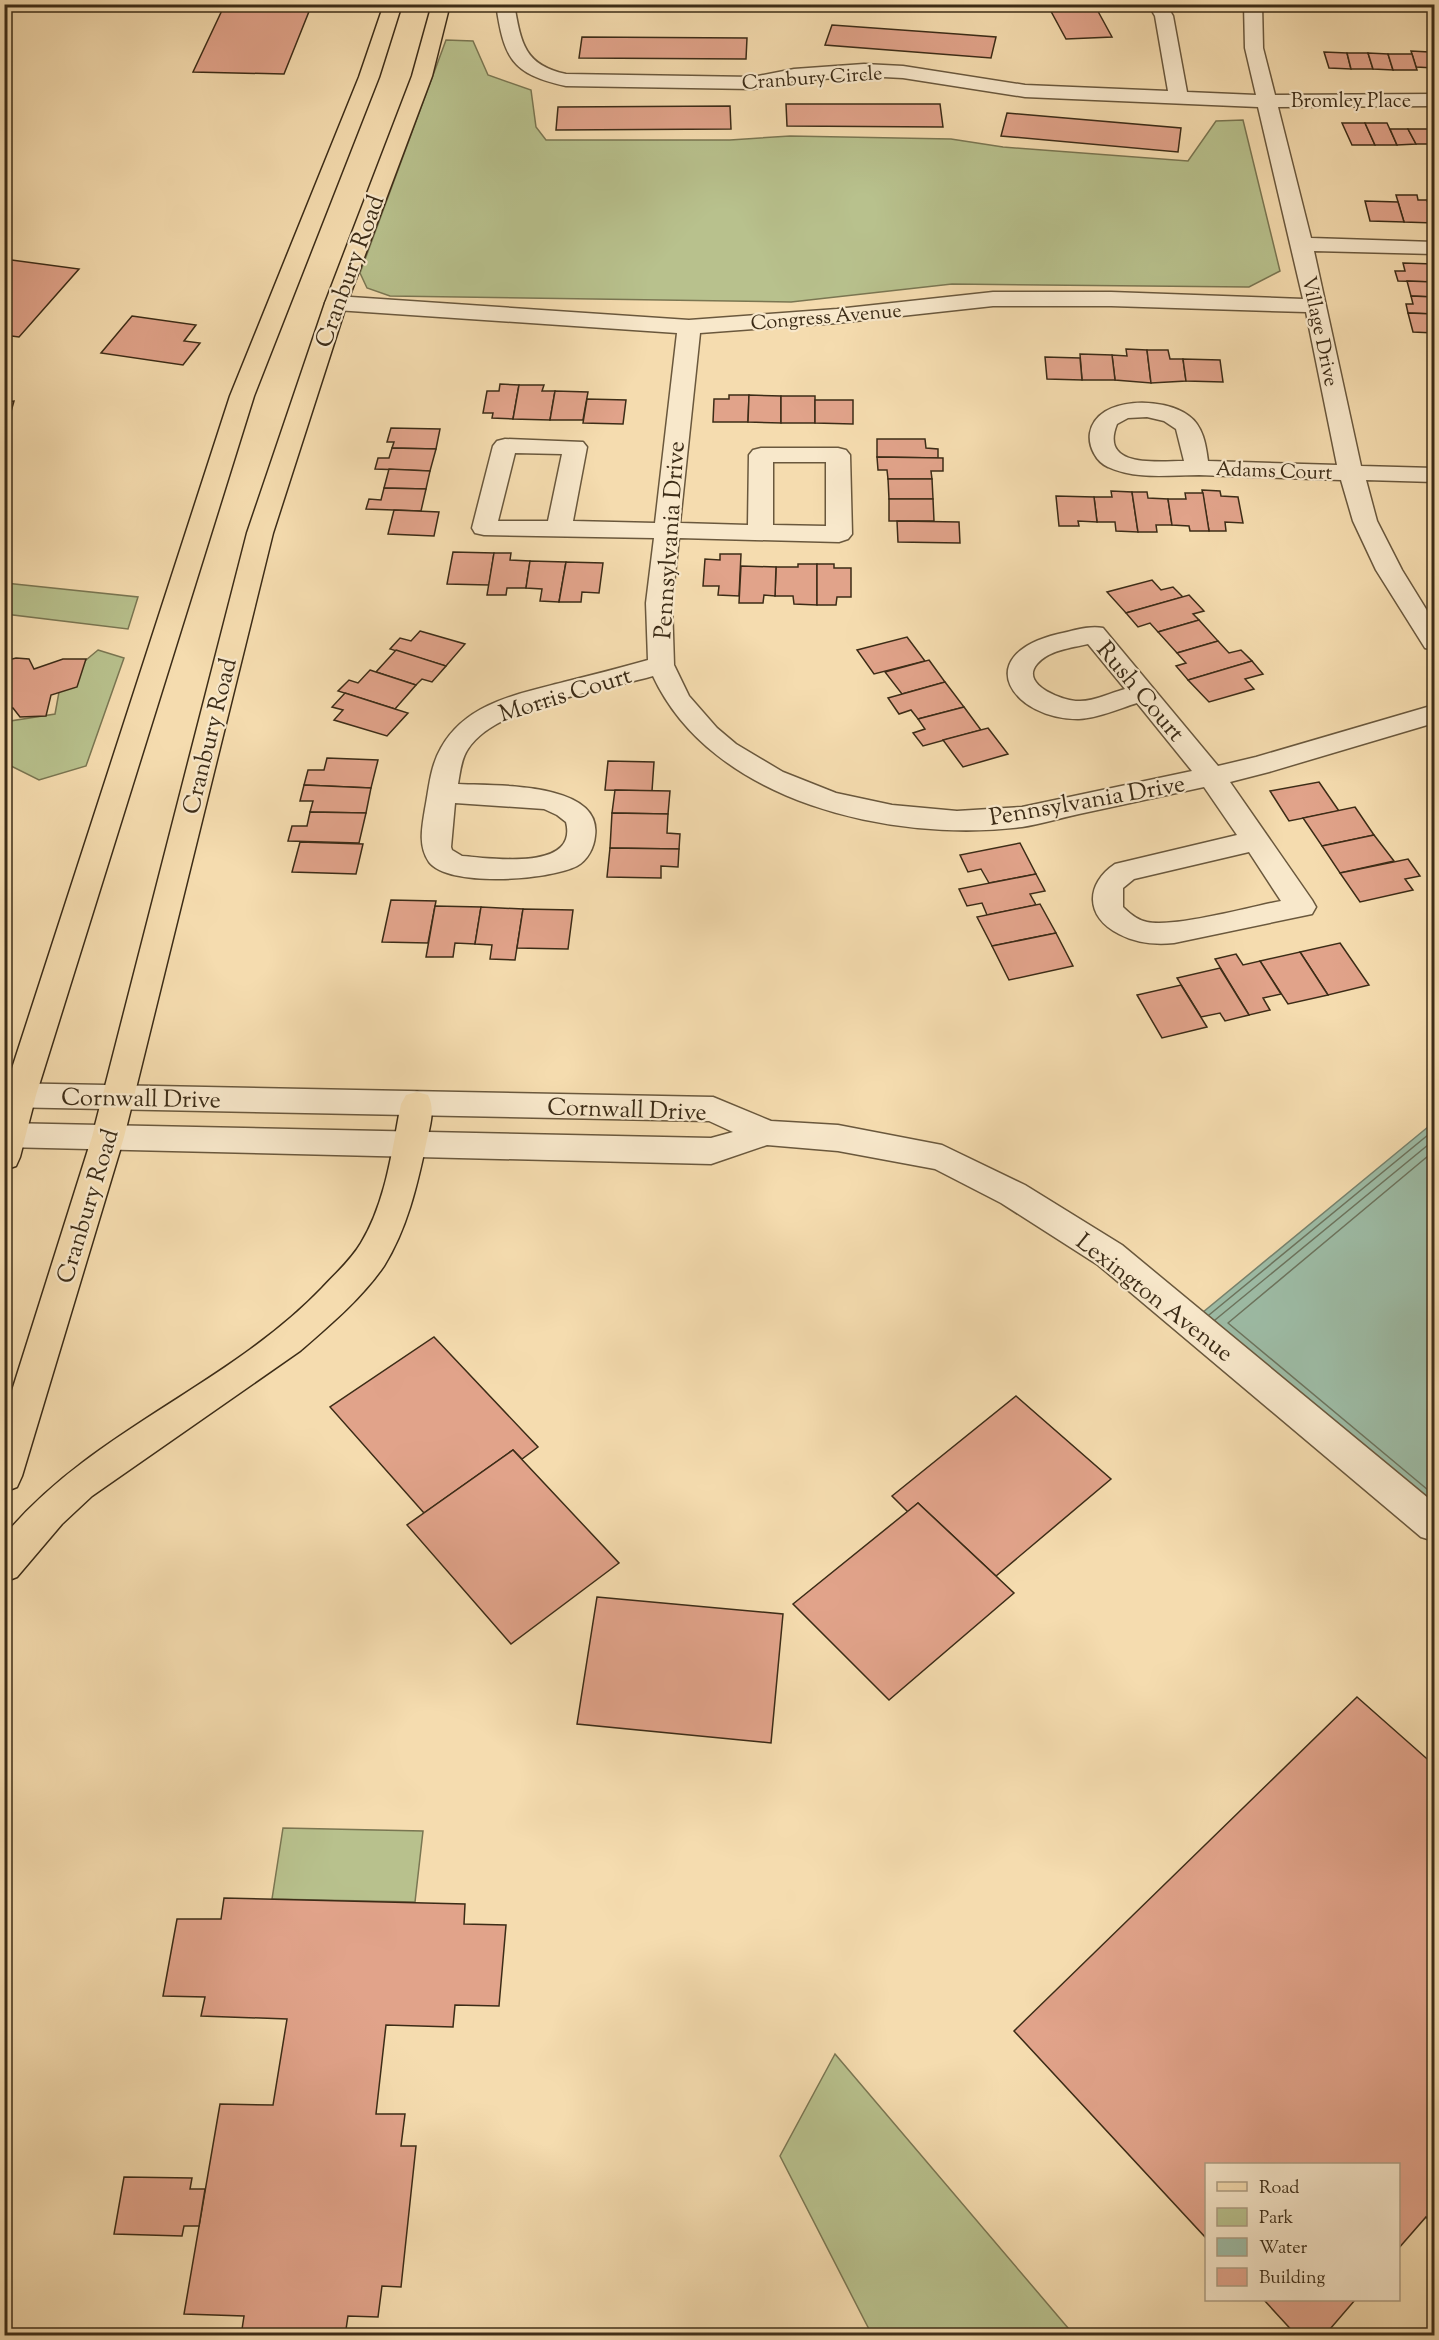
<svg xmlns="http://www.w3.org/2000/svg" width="1439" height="2340" font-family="'Sorts Mill Goudy',serif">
	<rect width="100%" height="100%" fill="#f5dcaf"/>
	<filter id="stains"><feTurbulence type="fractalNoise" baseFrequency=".00333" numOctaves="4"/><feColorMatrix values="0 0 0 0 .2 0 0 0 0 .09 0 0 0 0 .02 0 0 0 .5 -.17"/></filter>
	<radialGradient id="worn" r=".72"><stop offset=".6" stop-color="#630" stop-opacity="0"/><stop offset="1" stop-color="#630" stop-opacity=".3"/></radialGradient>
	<g fill="#b8c18d" stroke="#7a7652" stroke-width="1.5">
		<polygon points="446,40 473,41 488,75 531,90 536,127 546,140 730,140 790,136 951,139 1003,147 1188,161 1216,121 1243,120 1280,271 1249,287 952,284 791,302 390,296 367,288 360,273"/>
		<polygon points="5,583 138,597 128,629 5,614"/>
		<polygon points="98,650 124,658 86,766 39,780 5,763 4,722 55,714 61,681"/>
		<polygon points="283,1828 423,1831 415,1902 272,1899"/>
		<polygon points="835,2054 1074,2335 872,2335 780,2156"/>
	</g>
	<polygon fill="#9dbca6" stroke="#76826d" stroke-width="1.5" points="1434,1122 1434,1525 1191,1322"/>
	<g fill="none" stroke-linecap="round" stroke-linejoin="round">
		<g stroke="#6c745e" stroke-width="1.5">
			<polyline points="1434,1151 1228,1323 1434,1495"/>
			<polyline points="1209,1315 1434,1130"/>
			<polyline points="1215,1320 1434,1140"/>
		</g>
	</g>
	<g fill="#e1a38a" stroke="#3c2c17" stroke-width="1.5">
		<polygon points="225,4 312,4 284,74 193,72"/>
		<polygon points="1094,4 1112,37 1066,39 1047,4"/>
		<polygon points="832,25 957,34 996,37 991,58 825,45"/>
		<polygon points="582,37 747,38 746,59 579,58"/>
		<polygon points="1411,51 1429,52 1434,68 1416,67"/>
		<polygon points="1324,52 1347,53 1351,69 1329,68"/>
		<polygon points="1347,53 1368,53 1373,69 1351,69"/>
		<polygon points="1368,53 1388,54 1393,70 1373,69"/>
		<polygon points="1388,54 1412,54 1417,70 1393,70"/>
		<polygon points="786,104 940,104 943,127 787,126"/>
		<polygon points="730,106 731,129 556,130 558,107"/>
		<polygon points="1007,113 1181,128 1178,152 1001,136"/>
		<polygon points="1342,123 1365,123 1375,145 1352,145"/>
		<polygon points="1365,123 1387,123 1397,145 1375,145"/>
		<polygon points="1390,129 1408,129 1416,144 1397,145"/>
		<polygon points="1408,129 1430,129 1434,144 1416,144"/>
		<polygon points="1396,195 1417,195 1418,200 1427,200 1434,223 1404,222"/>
		<polygon points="1427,200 1434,201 1434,223"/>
		<polygon points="1365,201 1398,202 1404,222 1370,221"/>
		<polygon points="4,259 79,269 19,337 4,335"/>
		<polygon points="1403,263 1434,264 1434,282 1398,281 1395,271 1405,271"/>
		<polygon points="1407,281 1434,282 1434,297 1411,296"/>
		<polygon points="1411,296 1434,297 1434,314 1408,313 1406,304 1413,304"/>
		<polygon points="1408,313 1434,314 1434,333 1413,332"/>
		<polygon points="132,316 196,325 184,341 200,343 183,365 101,353"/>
		<polygon points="1126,349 1147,350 1151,383 1115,380 1112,355 1127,356"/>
		<polygon points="1147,350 1168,350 1170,359 1183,359 1186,381 1151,383"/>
		<polygon points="1080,354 1112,355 1115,380 1082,380"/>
		<polygon points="1045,357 1080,358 1082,380 1047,379"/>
		<polygon points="1183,359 1220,360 1223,382 1186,381"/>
		<polygon points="500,384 519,385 513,419 492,418 493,413 483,413 487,391 499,391"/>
		<polygon points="519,385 544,385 542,391 555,391 550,420 513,419"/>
		<polygon points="555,391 588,392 583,420 550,420"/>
		<polygon points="729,395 749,395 748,422 713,422 714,399 729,399"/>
		<polygon points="749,395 781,396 781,423 748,422"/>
		<rect x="781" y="396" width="34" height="27"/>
		<polygon points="587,399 626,400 623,424 583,423"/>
		<polygon points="815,400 853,400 853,424 815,423"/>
		<polygon points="14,401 4,436 4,402"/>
		<polygon points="391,428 440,429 436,449 392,448 394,442 387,442"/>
		<polygon points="877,439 925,439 926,448 938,449 938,458 877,457"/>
		<polygon points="392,448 436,449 430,471 375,469 378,458 389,458"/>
		<polygon points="877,457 943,458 943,471 931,471 932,479 888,479 887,470 878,470"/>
		<polygon points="389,469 430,471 426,489 384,488"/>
		<polygon points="888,479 932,479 933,499 889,499"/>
		<polygon points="384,488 426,489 421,511 366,509 369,499 381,500"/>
		<polygon points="1202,490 1220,491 1221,496 1238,497 1243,523 1225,522 1226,531 1209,531"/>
		<polygon points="1111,491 1132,492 1138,532 1116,531 1115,522 1097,522 1094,497 1112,497"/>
		<polygon points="1132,492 1147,492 1148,498 1168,499 1172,525 1156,525 1157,532 1138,532"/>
		<polygon points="1185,493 1203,493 1209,531 1190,531 1189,526 1172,525 1168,499 1186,499"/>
		<polygon points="1056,496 1094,497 1097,522 1078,521 1079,526 1059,526"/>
		<polygon points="889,499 933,499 934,521 889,521"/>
		<polygon points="394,510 439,512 434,536 388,534"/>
		<polygon points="897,521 959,522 960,543 898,542"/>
		<polygon points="453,552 494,553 489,585 447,584"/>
		<polygon points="494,553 511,553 510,560 530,561 526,588 507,588 506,595 487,595"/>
		<polygon points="720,554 741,554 739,596 718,595 719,586 703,586 705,559 720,560"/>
		<polygon points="530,561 566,562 559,602 540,601 542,589 526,588"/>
		<polygon points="566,562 603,563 599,593 582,592 581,602 559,602"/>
		<polygon points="798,564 817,564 817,605 794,604 793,596 775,596 776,567 798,567"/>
		<polygon points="817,564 834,564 834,568 851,568 851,597 837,597 836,605 817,605"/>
		<polygon points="741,566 776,567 775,596 764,595 763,603 739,603"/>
		<polygon points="1152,580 1161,590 1173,587 1183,597 1126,613 1107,592"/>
		<polygon points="1189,595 1204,611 1193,614 1199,620 1158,632 1150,623 1138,627 1126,613"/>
		<polygon points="1199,620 1218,641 1177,653 1158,632"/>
		<polygon points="420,631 465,644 446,666 390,649 400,638 411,641"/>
		<polygon points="907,637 925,661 874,674 857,650"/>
		<polygon points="1218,641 1229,653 1241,650 1252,661 1188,680 1176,666 1186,663 1177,653"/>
		<polygon points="396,650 446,666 432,682 422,679 416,685 376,672"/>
		<polygon points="16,658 29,659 34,669 63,659 86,659 77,687 51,695 46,716 20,717 13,708 4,708 4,661"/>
		<polygon points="929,660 945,682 902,694 885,672"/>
		<polygon points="1252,661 1263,674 1245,679 1254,689 1209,702 1188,680"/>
		<polygon points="370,670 376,672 416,685 395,709 338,691 349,680 358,683"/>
		<polygon points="945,682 964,707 918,719 911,710 899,714 888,698"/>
		<polygon points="345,693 395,709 408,713 387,736 334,720 343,710 332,707"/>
		<polygon points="964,707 981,730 923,746 913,733 925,729 918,719"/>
		<polygon points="988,728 1008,754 963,767 943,740"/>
		<polygon points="327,758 378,760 371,788 304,785 308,770 324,770"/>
		<polygon points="608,761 654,762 652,791 605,790"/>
		<polygon points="1319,782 1339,811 1289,821 1270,791"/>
		<polygon points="304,785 371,788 366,813 310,812 313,801 300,801"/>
		<polygon points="615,790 670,791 668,814 612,813"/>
		<polygon points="1355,807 1374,835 1322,846 1303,818"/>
		<polygon points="310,812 366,813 359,843 288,841 292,826 307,826"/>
		<polygon points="612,813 668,814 667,833 680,834 679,849 610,848"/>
		<polygon points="1374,835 1394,861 1340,873 1322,846"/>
		<polygon points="300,842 363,844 356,874 292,872"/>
		<polygon points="1020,843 1036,874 989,883 981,869 968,872 960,855"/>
		<polygon points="610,848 679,849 678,867 661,866 661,878 607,877"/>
		<polygon points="1408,859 1420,876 1405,879 1413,890 1360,902 1340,873"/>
		<polygon points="1036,874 1045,891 1030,894 1036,905 987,915 982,903 967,906 959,889"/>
		<polygon points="391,900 436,901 428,943 382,942"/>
		<polygon points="1040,904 1056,933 992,946 977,917"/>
		<polygon points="435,906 481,907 475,944 455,943 453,957 426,957"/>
		<polygon points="481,907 523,909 515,960 490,959 492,945 475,944"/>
		<polygon points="523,909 573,910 568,949 517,948"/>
		<polygon points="1056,933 1073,966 1009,980 992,946"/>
		<polygon points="1340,943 1369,985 1328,995 1300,952"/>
		<polygon points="1300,952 1328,995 1288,1004 1260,961"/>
		<polygon points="1236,954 1243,965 1260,961 1281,994 1263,998 1270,1010 1249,1015 1215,959"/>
		<polygon points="1220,968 1249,1015 1225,1021 1220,1013 1201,1017 1177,978"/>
		<polygon points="1181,985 1207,1027 1162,1038 1137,995"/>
		<polygon points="434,1337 538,1447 522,1459 513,1450 424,1513 330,1407"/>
		<polygon points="1016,1396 1111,1479 996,1576 918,1503 908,1512 892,1496"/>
		<polygon points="513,1450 619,1563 511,1644 407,1525"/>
		<polygon points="918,1503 1014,1593 889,1700 793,1604"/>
		<polygon points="597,1597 783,1614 771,1743 577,1724"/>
		<polygon points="1357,1697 1434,1765 1434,2226 1426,2217 1398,2249 1398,2164 1206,2164 1206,2238 1014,2031"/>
		<polygon points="224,1898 465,1904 464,1924 506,1925 499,2006 455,2005 453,2027 386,2025 376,2114 405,2114 401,2146 416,2146 401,2287 382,2286 378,2317 348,2316 345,2336 241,2336 244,2316 184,2314 220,2104 273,2105 287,2019 201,2016 205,1997 163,1996 177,1919 221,1919"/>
		<polygon points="124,2177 192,2178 190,2189 205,2189 199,2226 184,2226 182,2236 114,2234"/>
		<polygon points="1264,2300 1355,2300 1324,2336 1297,2336"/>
	</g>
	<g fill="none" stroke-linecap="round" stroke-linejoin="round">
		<defs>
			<g id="minor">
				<path d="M496,4H514C521,43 524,65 566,74L753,77L794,69L864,64L903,66L1025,85L1168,91L1155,16L1148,4H1166L1173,16L1187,92L1256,95L1245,48L1244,4H1262L1263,48L1275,95L1434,94V106L1278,107L1311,238L1434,242V254L1314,251L1361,466L1434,468V482L1366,480L1377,521L1402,570L1434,622V650L1425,648L1376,570L1353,521L1341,480C1294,478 1246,477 1199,475C1169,475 1136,480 1108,467C1096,462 1088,446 1090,433C1097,395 1165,397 1189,416C1203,426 1206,445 1208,461L1337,465L1306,312L1111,306H993L837,323L700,333L680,523L748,525L749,455L753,450L761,448H838L846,450L850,455L852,534L848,539L839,542L679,538L672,603L674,665L689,696L717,728L736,744L783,772L836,793L892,805L957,811L1022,807L1192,771L1137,703C1118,709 1098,718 1079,719C1014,720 968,656 1058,634C1073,631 1089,625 1103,628L1218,766L1256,757L1434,705V723L1269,772L1230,782L1312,900L1316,907L1312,914L1174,943C1155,945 1136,943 1119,934C1085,917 1085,884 1115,864L1237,835L1204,787C1163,796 1121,805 1079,814C1060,818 1041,824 1022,827C893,843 712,803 653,676C604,690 495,706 468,749C461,759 460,773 458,784C492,786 603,781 595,836C594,847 588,860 577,866C550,880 449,888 429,862C418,846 422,827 425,809C429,789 430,767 441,748C466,703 518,694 564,682C592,675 620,668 648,660L646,603L654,538L484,535L475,533L472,528L493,446L497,441L505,439L583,442L587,447L573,521L655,523L677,333L336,310L328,308L325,303L328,298L336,296L689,320L837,309L993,292H1111L1303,299L1258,107L1025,97L903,78L864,76L794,81L753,89L566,86C511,74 504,58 496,4ZM1147,417L1164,421L1176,429L1184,461C1158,461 1099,469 1117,424L1128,418ZM515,453L562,454L548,521H498ZM773,462H826V526L773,525ZM1088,644L1125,689C1110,693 1095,701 1080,701C1065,702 1019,685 1037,664C1049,650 1071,648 1088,644ZM455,803L544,809L557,815L566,822C579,872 489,858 462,856L452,850L451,847ZM1249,852L1281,901C1250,907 1174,928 1147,922C1137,920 1129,913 1123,907V888L1134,879Z"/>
				<polygon points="4,1083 713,1097 771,1121 838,1125 942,1145 1025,1185 1122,1245 1434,1503 1434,1541 1421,1537 1098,1265 1001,1203 935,1169 838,1151 767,1145 711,1164 4,1147 4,1123 711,1138 733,1132 709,1121 4,1107"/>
			</g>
			<g id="major">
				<polygon points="384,4 402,4 379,77 254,396 36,1095 20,1157 16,1166 4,1170 4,1093 230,396 359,77"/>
				<polygon points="432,4 450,4 432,76 347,303 273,533 124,1137 22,1476 17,1487 4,1492 4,1416 92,1137 247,533 325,303 412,76"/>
				<path d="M417,1092L428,1095C436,1110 429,1129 426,1144C417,1186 407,1229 384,1266C362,1298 329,1326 300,1351L92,1496L62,1524L17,1577L4,1582V1536C92,1430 228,1386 322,1288C335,1274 351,1260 361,1243C386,1202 392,1150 401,1104L406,1095Z"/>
			</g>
		</defs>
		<use href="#minor" stroke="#6a583d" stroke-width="3"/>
		<use href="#major" stroke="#3c2c17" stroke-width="3"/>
		<use href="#minor" fill="#f8e8cb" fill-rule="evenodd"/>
		<use href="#major" fill="#f5dcaf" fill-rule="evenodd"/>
	</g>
	<g text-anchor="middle" stroke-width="4.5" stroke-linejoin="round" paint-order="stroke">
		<g font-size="20" fill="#3c2c17" stroke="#f8e8cb">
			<text transform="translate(812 77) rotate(-4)" y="7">Cranbury Circle</text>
			<text x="1351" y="107">Bromley Place</text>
			<text transform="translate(826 316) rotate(-5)" y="7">Congress Avenue</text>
			<text transform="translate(1321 331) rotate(78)" y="7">Village Drive</text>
			<text transform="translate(1274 470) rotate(2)" y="7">Adams Court</text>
		</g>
		<g font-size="24" fill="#3c2c17" stroke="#f8e8cb">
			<text transform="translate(349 271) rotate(-70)" y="8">Cranbury Road</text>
			<text transform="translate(669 540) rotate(-86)" y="8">Pennsylvania Drive</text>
			<text transform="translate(1141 691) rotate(50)" y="8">Rush Court</text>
			<text transform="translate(565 694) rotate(-17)" y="8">Morris Court</text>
			<text transform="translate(209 736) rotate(-76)" y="8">Cranbury Road</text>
			<text transform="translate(1087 800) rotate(-10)" y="8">Pennsylvania Drive</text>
			<text transform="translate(141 1098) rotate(1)" y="8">Cornwall Drive</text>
			<text transform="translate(627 1109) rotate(2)" y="8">Cornwall Drive</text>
			<text transform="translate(87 1206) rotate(-73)" y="8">Cranbury Road</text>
			<text transform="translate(1155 1297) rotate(38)" y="8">Lexington Avenue</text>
		</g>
	</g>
	<rect width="1439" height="2340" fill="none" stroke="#f5dcaf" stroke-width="24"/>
	<rect x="6" y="6" width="1427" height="2328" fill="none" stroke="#3c2c17" stroke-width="3"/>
	<rect x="12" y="12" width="1415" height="2316" fill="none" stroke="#3c2c17" stroke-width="1.5"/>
	<rect x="1205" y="2163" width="195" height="138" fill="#f8e8cb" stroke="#ad9d83" stroke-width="1.5"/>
	<rect x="1217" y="2182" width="30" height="9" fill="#f5dcaf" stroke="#ad9d83" stroke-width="1.5"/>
	<text x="1259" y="2193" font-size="18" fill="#3c2c17">Road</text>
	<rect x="1217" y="2208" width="30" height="18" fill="#b8c18d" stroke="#ad9d83" stroke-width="1.5"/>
	<text x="1259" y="2223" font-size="18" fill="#3c2c17">Park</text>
	<rect x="1217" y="2238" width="30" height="18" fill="#9dbca6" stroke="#ad9d83" stroke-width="1.5"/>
	<text x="1259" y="2253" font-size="18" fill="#3c2c17">Water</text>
	<rect x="1217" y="2268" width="30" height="18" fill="#e1a38a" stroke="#ad9d83" stroke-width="1.5"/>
	<text x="1259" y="2283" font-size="18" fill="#3c2c17">Building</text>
	<rect width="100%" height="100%" filter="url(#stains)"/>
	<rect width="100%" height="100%" fill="url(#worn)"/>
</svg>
